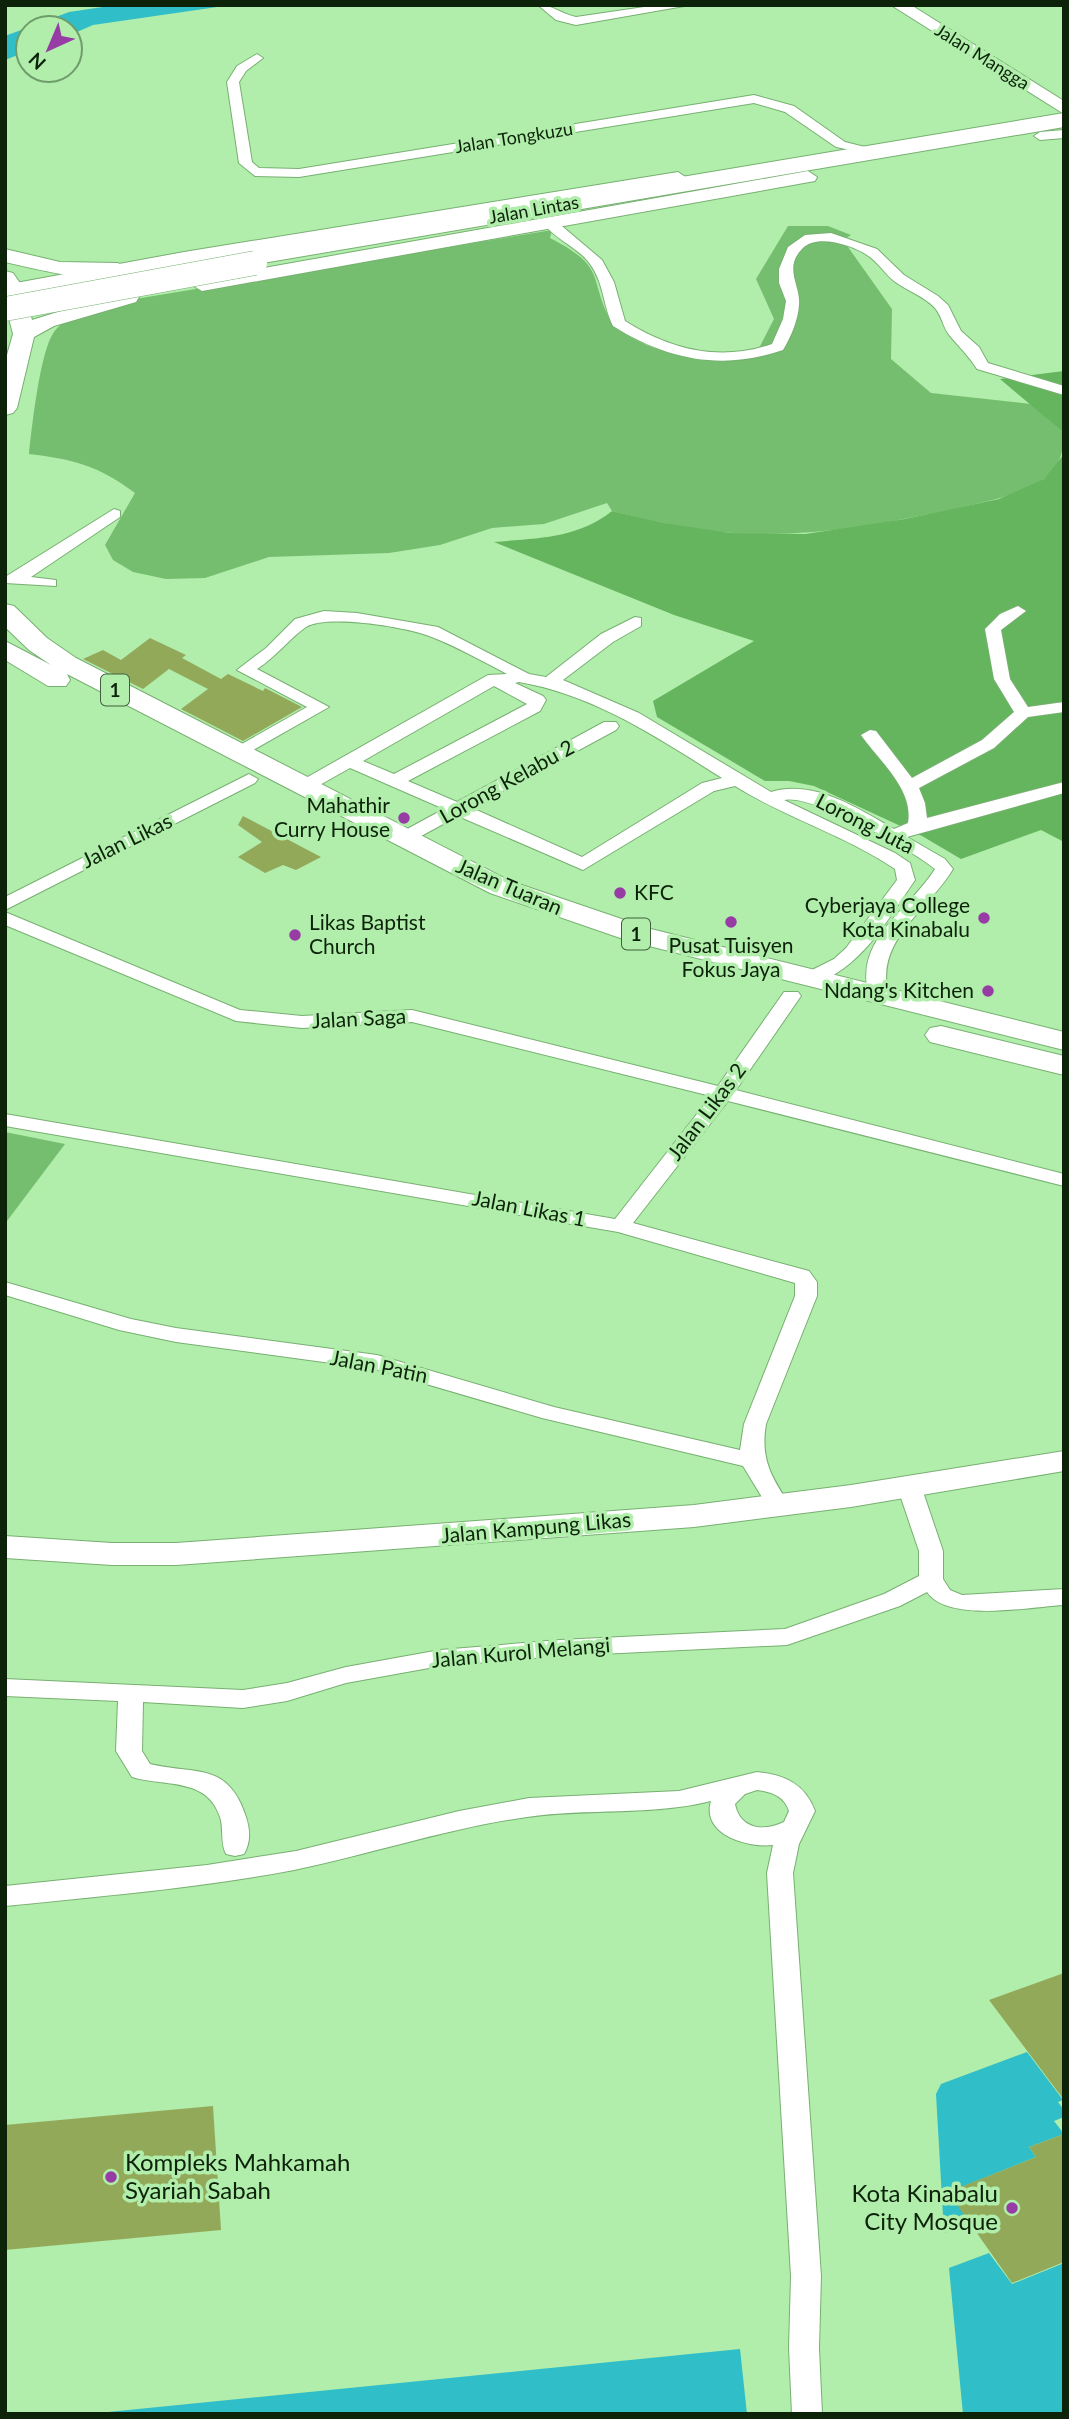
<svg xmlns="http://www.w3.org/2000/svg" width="1069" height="2419" viewBox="0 0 1069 2419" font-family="Lato,sans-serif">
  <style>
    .green { fill: #76be6f }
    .forest { fill: #65b55e }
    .water { fill: #30bec8 }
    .building { fill: #93a95a }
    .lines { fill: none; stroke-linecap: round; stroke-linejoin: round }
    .street-casing { stroke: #77b071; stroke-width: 2 }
    .secondary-casing { stroke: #77b071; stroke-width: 2 }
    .primary-casing { stroke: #77b071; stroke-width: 2 }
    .highway-casing { stroke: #77b071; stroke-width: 2 }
    .street { fill: #fff; fill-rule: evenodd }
    .secondary { fill: #fff; fill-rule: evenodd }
    .primary { fill: #fff; fill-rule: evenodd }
    .highway { fill: #fff; fill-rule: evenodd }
    .highway-bridge-casing { stroke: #77b071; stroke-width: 25; stroke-linecap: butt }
    .highway-bridge { stroke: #fff; stroke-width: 24 }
    .poi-dot { fill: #973ba5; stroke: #b1edab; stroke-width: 2.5 }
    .labels { text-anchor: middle; stroke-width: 7; stroke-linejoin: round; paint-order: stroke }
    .far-street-label { font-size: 18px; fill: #0c230a; stroke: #b1edab }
    .shield { fill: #b1edab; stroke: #3e603a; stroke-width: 2 }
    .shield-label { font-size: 19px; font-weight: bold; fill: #0c230a }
    .street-label { font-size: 21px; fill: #0c230a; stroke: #b1edab }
    .poi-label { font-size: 21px; fill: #0c230a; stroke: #b1edab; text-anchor: end }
    .near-poi-label { font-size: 24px; fill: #0c230a; stroke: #b1edab; text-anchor: start }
  </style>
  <rect width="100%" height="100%" fill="#b1edab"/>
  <path class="green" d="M788,226H828L851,235L843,240L892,309L891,359L931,393L1031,404L1064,433C1064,451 1060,467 1044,479C1023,495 984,502 959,508C884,524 809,538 732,533C691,531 651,520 612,511L607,503L544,524L492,528L440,545L389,553L269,557L205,578L166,579L133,572L113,560L105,545L135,493C99,466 73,459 29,454C32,427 40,351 54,332C68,312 101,307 123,301L552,230L550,238C610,269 586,277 613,325C617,330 625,333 631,337C675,363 707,354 757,352L774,319L756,279Z
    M5,1132L65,1144L7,1221L5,1220Z"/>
  <path class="forest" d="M1064,371V433L1000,379Z
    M1064,454V842L1041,830L961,859L922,836L814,786L789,781H765L657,717L653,701L754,641L674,615L494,542C537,538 577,539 612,511L664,523L730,533L805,534L905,519L999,499L1044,479Z"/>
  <path class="water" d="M116,5H231L93,25L70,35V28H28V51L5,60V36L69,12Z
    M1027,2052L1063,2100L1058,2102L1064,2110V2117L1054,2121L1064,2134L1029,2147L1036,2157L949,2192L971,2224L944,2233L936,2094L941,2084Z
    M989,2253L1012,2284L1064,2263V2414H963L949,2268Z
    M740,2349L747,2414H88Z"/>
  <path class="building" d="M150,638L186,655L182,658L221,679L228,674L263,691L265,688L302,707L243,741L181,709L208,689L169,669L143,689L83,659L103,650L121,660Z
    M243,816L321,857L296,870L283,865L265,873L238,857L262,842L238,825Z
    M1064,1973V2100L989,2000Z
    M213,2106L221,2230L5,2250V2125Z
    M1064,2134V2262L1012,2283L948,2192L1036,2157L1029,2147Z"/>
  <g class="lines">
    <g class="street-casing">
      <path id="street" d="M538,5C554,5 561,14 576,17L658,5H690L576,25L556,20Z
        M257,54L263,58L246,71L239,82L252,162L259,168L299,169L754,95L794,106L845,142L885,152L879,156L836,147L785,112L754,103L299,177L255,176L239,163L227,82L237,66Z
        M1064,130V138L1040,140L1034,136L1040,132Z
        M546,221H556L602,260L614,282L625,321C671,350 720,362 772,344L783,319L786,301L779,283V269L788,247L805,235L831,233L877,249L904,275L938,296L948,305L961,331L979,347L988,363L1064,386V395L977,369C967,354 961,349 950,336C943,328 942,316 935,308C924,296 907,291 894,281C885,274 878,262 867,255C852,245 816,233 802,249C783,268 801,286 799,305C798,320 791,337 783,350C723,371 667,360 613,326C603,306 604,283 590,264C578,247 557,241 544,224Z
        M114,509L120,511V517L31,577L56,580V586L5,583V577Z
        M1018,606L1026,611L1001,630L1010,679L1028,707L1064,702V712L1028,717L994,748L919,788L925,803L927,818L1064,782V793L907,837L945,859L953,869C927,912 873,941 889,996L879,1002L869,996C853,939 908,912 935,869C914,851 810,793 784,800L895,853L910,863L915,880C887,920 860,972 809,985L802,983L799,979L802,975L834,959L846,948L897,880L895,869C845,835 786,818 735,786L714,791L583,870L458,816L410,842H398L395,838L398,834L444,809L350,768L309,791H297L294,787L297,783L488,675L507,674C482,661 456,646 429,636C406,627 327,614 306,627C291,637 276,657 257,669L329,707L241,757L235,758L226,753L307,707L237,670L266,648L295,619L324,611L357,613L438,627L529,674L546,677L601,634L635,617L641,618V626L613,642L563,680L639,713L771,792C814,779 857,808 894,829L908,823C914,789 879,761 861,735L870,730L876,731L912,778L982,740L1014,712L994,679L985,629L1000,614ZM519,682C595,695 658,738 722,778L702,783L582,857L472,808L616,730L619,726L616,722H604L457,802L408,781L540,711L546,700L543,696L515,683ZM494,686L527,704L394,774L363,761Z
        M249,774L258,779L255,783L5,910V897Z
        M5,912L240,1010L302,1016L412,1010L718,1086L784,992H798L801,996L736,1090L1064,1174V1186L728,1101L633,1223L809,1271L817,1282V1296L766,1424C760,1460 772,1478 791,1507L787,1512H771L743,1466L542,1418L375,1369L176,1342L119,1330L5,1295V1282L131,1319L176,1328L377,1355L554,1407L740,1450L744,1424L795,1296V1283L618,1232L5,1126V1114L615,1219L711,1096L412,1022L302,1028L236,1021L5,925Z
        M909,1479L917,1481L921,1486L943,1551V1579L950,1590L962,1595L1064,1589V1605C1029,1607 948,1623 927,1592L900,1606L787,1645L560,1656L440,1666L346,1683L287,1701L243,1708L143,1702L142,1751L150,1764C195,1775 228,1761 246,1817C250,1829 251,1842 244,1854L235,1856L226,1854C220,1843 224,1829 220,1817C207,1777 165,1787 132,1777L116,1751L118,1701L5,1696V1679L243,1690L287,1683L346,1667L440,1650L560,1640L785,1629L884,1594L919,1576V1551L897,1486L901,1481Z
        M757,1772C785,1775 805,1784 815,1811L799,1844L793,1873L821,2276L819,2348L822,2414H792L789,2348L791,2276L767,1873L773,1845C748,1848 701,1835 711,1801C651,1816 588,1808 527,1817C448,1828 372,1854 294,1870C199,1888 102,1896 5,1906V1886L207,1865L296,1851L459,1811L529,1798L679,1791ZM757,1790C772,1792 784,1796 789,1811L784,1822C763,1832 740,1829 735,1804L745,1794Z"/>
    </g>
    <g class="secondary-casing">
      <path id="secondary" d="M891,5H911L1064,101V114Z
        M808,171L817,177L815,181L202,291L192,285L202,279Z
        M678,172L687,178L685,182L184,264L5,297V285L184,252Z
        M1064,1451V1471L851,1507L694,1527L176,1565H112L5,1558V1536L112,1543H176L694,1505L851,1485Z"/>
    </g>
    <g class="primary-casing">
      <path id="primary" d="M5,249L60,262L118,263L129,270C115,290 27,267 5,262Z
        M5,271L13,273L24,289L32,320L128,290L139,297L136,302L54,326L34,337L17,408L13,413L5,415V362L13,334L5,303Z
        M5,604L14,606L47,638L76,658L510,881L651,929L1064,1032V1050L629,941L490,893L67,674L70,680L66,686H48L5,660V641L51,665L29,650L5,627Z
        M941,1026L1064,1056V1075L930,1042L925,1035L930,1028Z"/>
    </g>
    <g class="highway-casing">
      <path id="highway" d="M1064,113V127L251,265L242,262L238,257L242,252L251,249Z"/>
    </g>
    <use href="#street" class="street"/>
    <use href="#secondary" class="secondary"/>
    <use href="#primary" class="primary"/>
    <use href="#highway" class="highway"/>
    <g class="highway-bridge-casing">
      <path id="highway-bridge" d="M5,309L255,263"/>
    </g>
    <use href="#highway-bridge" class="highway-bridge"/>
  </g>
  <g class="poi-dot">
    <circle cx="404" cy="818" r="7"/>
    <circle cx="620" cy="893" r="7"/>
    <circle cx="984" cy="918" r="7"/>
    <circle cx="731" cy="922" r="7"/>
    <circle cx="295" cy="935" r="7"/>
    <circle cx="988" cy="991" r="7"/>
    <circle cx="111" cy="2177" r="7"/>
    <circle cx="1012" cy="2208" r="7"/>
  </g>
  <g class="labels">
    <g class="far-street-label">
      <text transform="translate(982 57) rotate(32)" y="6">Jalan Mangga</text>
      <text transform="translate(514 138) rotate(-9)" y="6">Jalan Tongkuzu</text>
      <text transform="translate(534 210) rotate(-10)" y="6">Jalan Lintas</text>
    </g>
    <g class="shield">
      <rect x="101" y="674.5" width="28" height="31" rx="5"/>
      <rect x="622" y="918.5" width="28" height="31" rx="5"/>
    </g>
    <g class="shield-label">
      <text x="115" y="697">1</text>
      <text x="636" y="941">1</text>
    </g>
    <g class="street-label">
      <text transform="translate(507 782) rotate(-29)" y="7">Lorong Kelabu 2</text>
      <text transform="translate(865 824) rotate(27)" y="7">Lorong Juta</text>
      <text transform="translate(127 841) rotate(-26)" y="7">Jalan Likas</text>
      <text transform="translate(509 887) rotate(23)" y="7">Jalan Tuaran</text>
      <text transform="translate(359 1019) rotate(-3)" y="7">Jalan Saga</text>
      <text transform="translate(707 1112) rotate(-53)" y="7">Jalan Likas 2</text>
      <text transform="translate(529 1209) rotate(11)" y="7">Jalan Likas 1</text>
      <text transform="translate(379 1367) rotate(11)" y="7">Jalan Patin</text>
      <text transform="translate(536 1528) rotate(-5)" y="7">Jalan Kampung Likas</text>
      <text transform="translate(521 1653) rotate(-5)" y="7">Jalan Kurol Melangi</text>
    </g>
    <g class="poi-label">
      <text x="390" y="813">Mahathir<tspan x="390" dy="24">Curry House</tspan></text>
      <text x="634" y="900" text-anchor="start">KFC</text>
      <text x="970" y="913">Cyberjaya College<tspan x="970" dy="24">Kota Kinabalu</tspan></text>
      <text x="309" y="930" text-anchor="start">Likas Baptist<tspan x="309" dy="24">Church</tspan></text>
      <text x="731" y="953" text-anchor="middle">Pusat Tuisyen<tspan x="731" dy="24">Fokus Jaya</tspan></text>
      <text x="974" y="998">Ndang's Kitchen</text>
    </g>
    <g class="near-poi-label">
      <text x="125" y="2171">Kompleks Mahkamah<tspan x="125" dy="28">Syariah Sabah</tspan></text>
      <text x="998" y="2202" text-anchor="end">Kota Kinabalu<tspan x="998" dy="28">City Mosque</tspan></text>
    </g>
  </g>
  <rect width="1069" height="2419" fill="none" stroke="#0c230a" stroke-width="14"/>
  <g transform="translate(49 49) rotate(224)"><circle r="33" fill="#b1edab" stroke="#6f9c6b" stroke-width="2"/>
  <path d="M0-5L12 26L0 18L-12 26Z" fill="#973ba5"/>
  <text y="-10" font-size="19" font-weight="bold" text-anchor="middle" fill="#0c230a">N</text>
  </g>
</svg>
